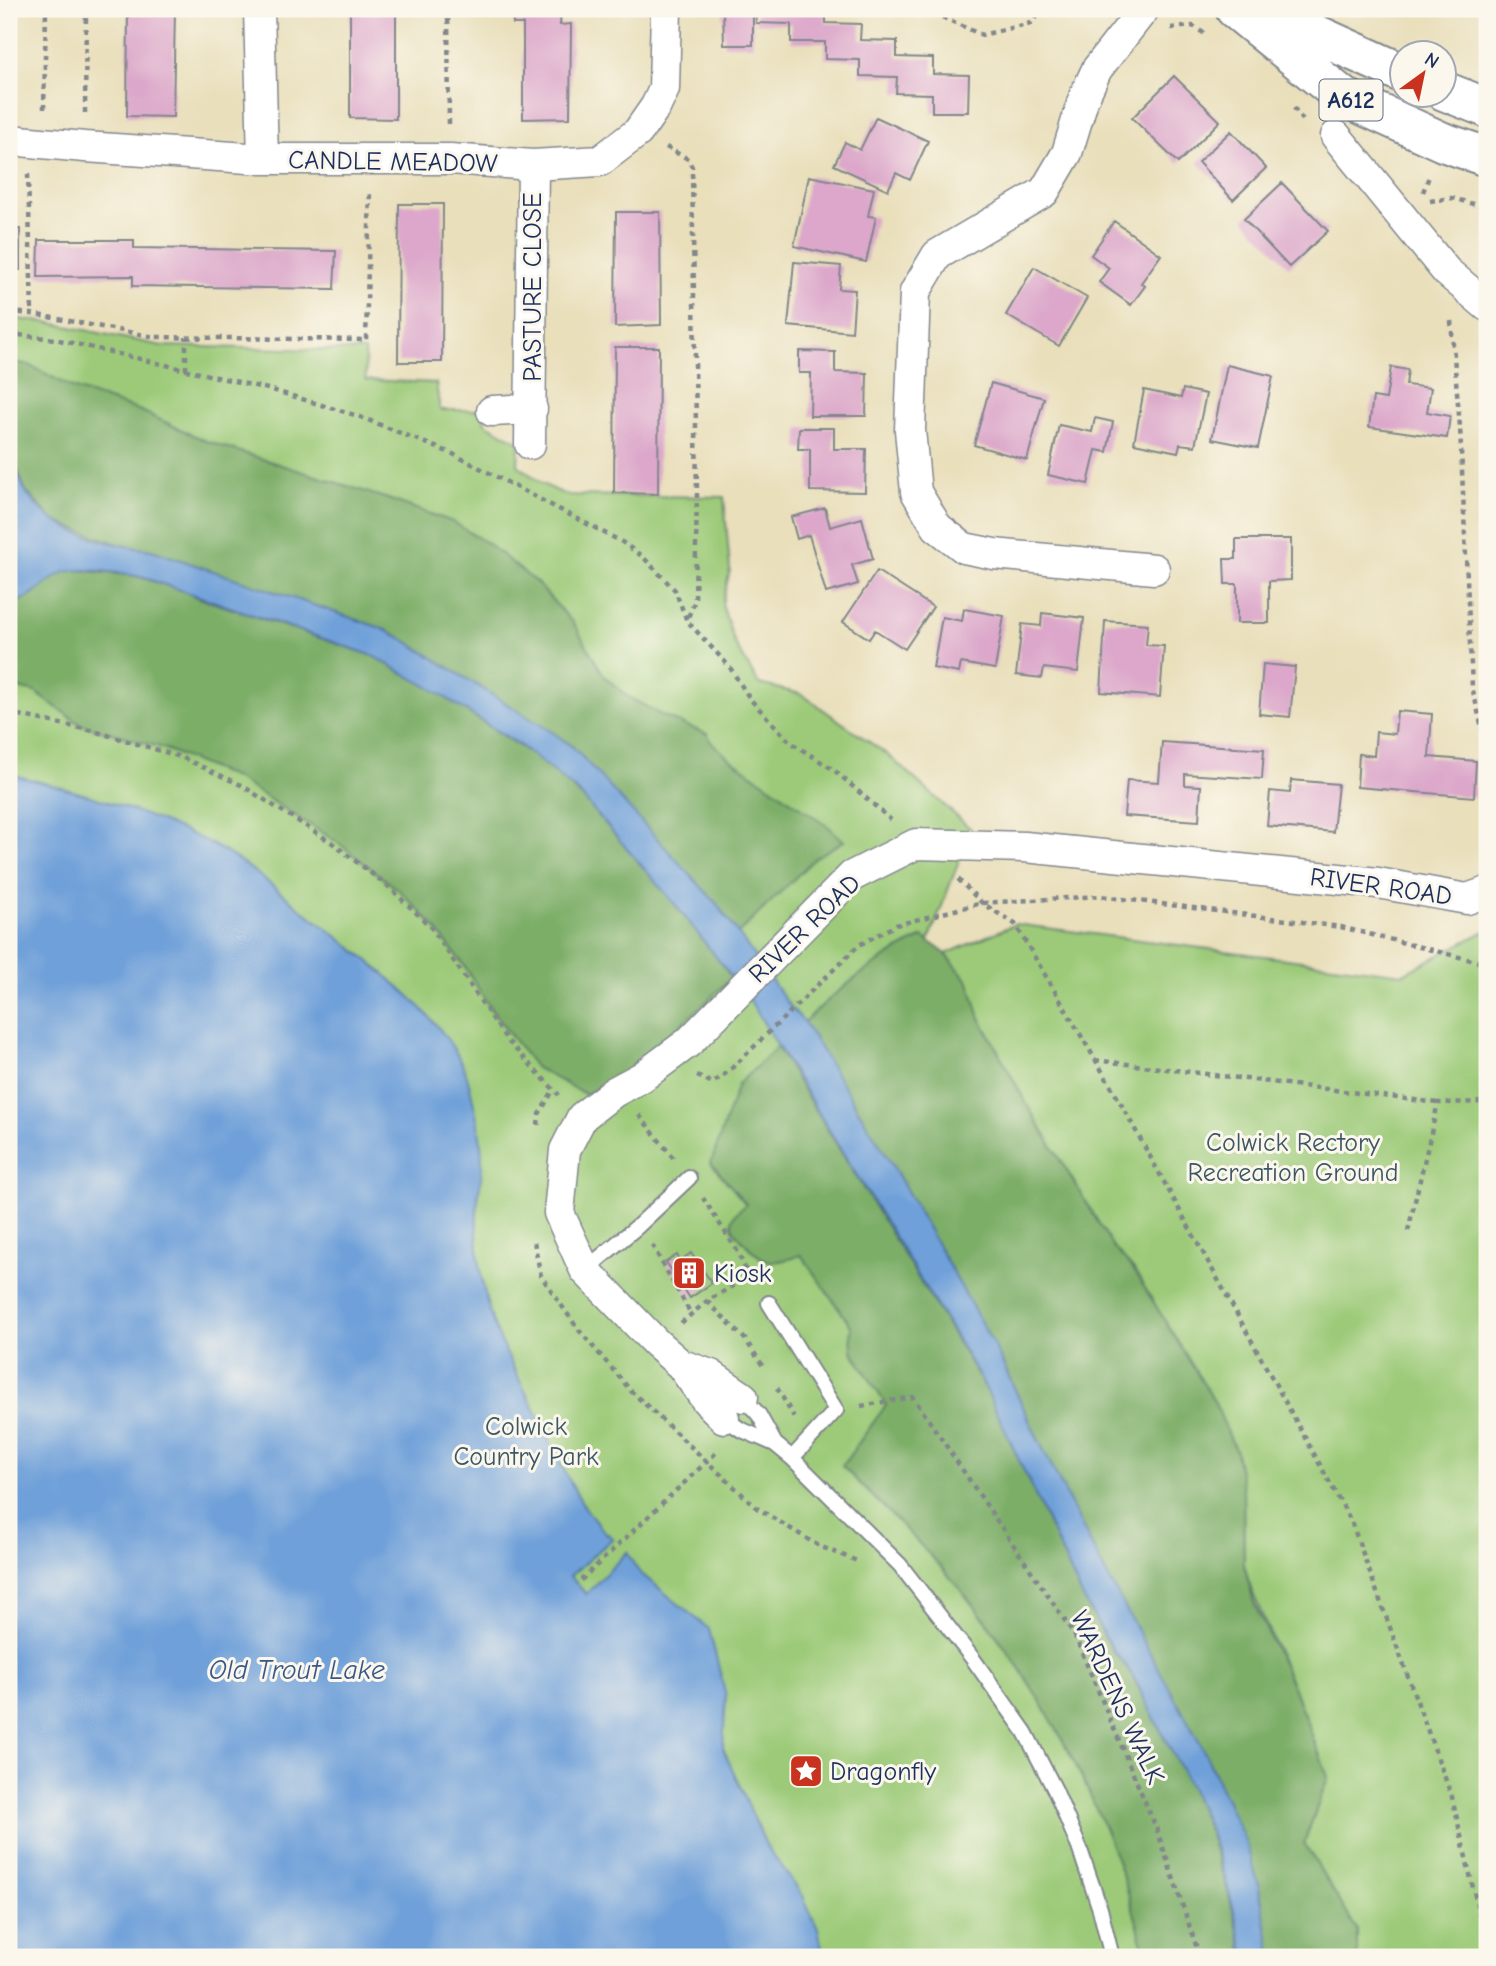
<svg xmlns="http://www.w3.org/2000/svg" width="1496" height="1966" viewBox="0 0 1496 1966" font-family="'Comic Neue',sans-serif">
  <style>
    .green { fill: #9cca78; stroke: #5c7c6b; stroke-width: 2 }
    .forest { fill: #7dae68; stroke: #4c6e63; stroke-width: 2 }
    .water { fill: #6fa0d9; stroke: #45689c; stroke-width: 2 }
    .building { fill: #dca7ca }
    .lines { fill: none; stroke-linecap: round; stroke-linejoin: round }
    .lane-casing { stroke: #82878c; stroke-width: 18 }
    .street-casing { stroke: #82878c; stroke-width: 33 }
    .primary-casing { stroke: #82878c; stroke-width: 42 }
    .path { stroke: #82878c; stroke-width: 4.5; stroke-dasharray: 5 5; stroke-linecap: butt }
    .lane { stroke: #fff; stroke-width: 14 }
    .street { stroke: #fff; stroke-width: 30 }
    .primary { stroke: #fff; stroke-width: 38 }
    .labels { text-anchor: middle; stroke-width: 6; stroke-linejoin: round; paint-order: stroke }
    .shield { fill: #fbf7ec; stroke: #5e6b89; stroke-width: 2 }
    .shield-label { font-size: 24px; font-weight: bold; fill: #1b2f5e }
    .street-label { font-size: 26px; fill: #1b2f5e; stroke: #fbf7ec }
    .park-label { font-size: 26px; fill: #3b5664; stroke: #fbf7ec }
    .poi-label { font-size: 26px; fill: #1b2f5e; stroke: #fbf7ec; text-anchor: start }
    .water-label { font-size: 28px; font-style: italic; fill: #385789; stroke: #fbf7ec }
  </style>
  <rect width="100%" height="100%" fill="#fbf7ec"/>
  <filter id="ink" filterUnits="userSpaceOnUse"><feTurbulence type="fractalNoise" baseFrequency=".0143" numOctaves="2"/><feDisplacementMap in="SourceGraphic" scale="14" xChannelSelector="R" yChannelSelector="G"/><feConvolveMatrix kernelMatrix="1 2 1 2 8 2 1 2 1" color-interpolation-filters="sRGB"/></filter>
  <filter id="wash" filterUnits="userSpaceOnUse"><feTurbulence type="fractalNoise" baseFrequency=".00686" numOctaves="4" result="noise"/><feDisplacementMap in="SourceGraphic" scale="28" xChannelSelector="R" yChannelSelector="G"/><feGaussianBlur stdDeviation="1.57" result="paint"/><feColorMatrix in="noise" values="0 0 0 0 0 0 0 0 0 0 0 0 0 0 0 0 0 1.4 0 .05"/><feComposite in="paint" operator="in"/></filter>
  <g filter="url(#wash)">
    <rect width="100%" height="100%" fill="#e9dfbb"/>
    <path class="green" d="M9,318L51,323L162,346L365,351L366,380L436,383L440,410H483L485,423L519,442L518,465L542,484L566,495L724,497L730,570L722,604L735,644L759,684L801,694L888,755L971,829L917,972L1236,1957H9Z
      M1015,924L1403,974L1487,930V1957H1357V1930L1304,1843L1328,1777L1293,1687L1251,1589L1244,1565L1243,1489L1134,1270L1113,1247L1026,1103L946,954Z"/>
    <path class="forest" d="M9,361L29,365L75,389L141,411L206,441L388,499L453,522L488,544L537,583L574,624L605,677L627,696L663,716L707,734L711,742L729,758L829,827L844,841L816,857L738,934L716,904L570,744L398,636L381,628L151,550L126,547L54,521L26,491L9,449Z
      M75,570L137,576L186,592L202,599L371,655L432,689L545,763L592,806L673,902L732,978L626,1075L587,1095L536,1068L492,1011L465,967L433,925L401,892L337,842L237,779L163,748L80,724L35,692L9,686V605C33,599 50,572 75,570Z
      M923,937L946,954L969,982L980,1018L1026,1103L1113,1247L1134,1270L1214,1401L1236,1451L1243,1489L1244,1565L1254,1603L1293,1687L1328,1777L1304,1843L1357,1930V1957H1271L1234,1818L1202,1747L1119,1601L1038,1439L999,1355L894,1168L804,1022C841,987 877,959 923,937Z
      M777,1047L986,1389L1081,1594L1113,1652L1120,1658L1132,1675L1192,1790L1207,1825L1228,1892L1245,1957H1146C1114,1823 1049,1695 960,1589C924,1546 882,1506 842,1466L886,1405L852,1351L851,1326L801,1255C771,1266 763,1264 742,1240C738,1235 730,1228 732,1221C732,1214 742,1208 746,1204L711,1163L738,1084Z"/>
    <path class="water" d="M9,449C14,462 18,478 25,490C49,532 107,544 151,550L381,628L398,636L555,734L574,748L717,904L789,1005L804,1022L894,1168L995,1347L1038,1439L1105,1572L1202,1747L1246,1843L1258,1882L1272,1957H1245C1235,1912 1223,1865 1206,1822C1191,1786 1171,1751 1153,1716C1142,1695 1132,1668 1114,1652L1081,1594L986,1389L963,1349L749,999L673,902L578,792L521,746L432,689L371,655L148,579C130,574 76,565 61,574C43,584 29,600 9,605Z
      M9,774C79,791 150,812 215,846C248,864 275,888 305,912C356,951 453,1018 469,1083C475,1109 482,1135 482,1162C482,1179 477,1197 477,1215C476,1231 478,1251 480,1268C483,1287 487,1307 494,1325C506,1356 523,1386 538,1416C555,1450 582,1518 613,1538L570,1576L586,1594L627,1552L636,1568L643,1575L709,1629L726,1696L723,1748L767,1847L803,1896L818,1929L824,1957H9Z"/>
    <g id="blocks">
      <path class="building" d="M128,9H175L173,117L127,116Z
        M350,9H396V119L350,118Z
        M513,9H561L560,25L571,24L570,118L523,119V24H513Z
        M723,9H753V45H724Z
        M756,9H826V23L861,24L860,40L897,41V57L933,58V74L969,75L968,112H932V94L896,93L897,77L860,76V60L825,59V42H791V24L756,23Z
        M1174,76L1220,121L1178,163L1132,118Z
        M876,117L928,141L910,180L896,173L888,190L834,165L845,142L860,150Z
        M1231,131L1266,168L1233,200L1198,162Z
        M809,176L874,189L868,216L876,217L866,262L794,246Z
        M1282,183L1328,231L1289,267L1244,219Z
        M399,204H443L442,362H398Z
        M616,212H660L661,325L615,327Z
        M1114,221L1161,255L1141,283L1145,286L1131,305L1099,282L1109,268L1091,255Z
        M9,229H20V270H9Z
        M39,240H134V248L336,251L334,289L133,286V276L38,277Z
        M794,262L841,266L839,289L855,290L852,332L788,326Z
        M1034,267L1087,298L1059,346L1006,315Z
        M615,347H659L658,494L614,493Z
        M799,351L835,352V372L867,373L866,416H810L811,373H799Z
        M1227,365L1273,376L1258,448L1212,439Z
        M1391,367L1408,370L1406,385L1431,388L1427,412L1450,416L1447,438L1369,427L1373,397L1386,399Z
        M991,383L1044,398L1027,460L974,445Z
        M1183,389L1206,394L1195,446L1180,444L1178,452L1134,443L1144,390L1181,398Z
        M1095,418L1113,422L1107,452L1096,450L1088,484L1048,475L1059,425L1092,432Z
        M799,428H834V449H866L865,492L810,491V449H798Z
        M825,508L830,527L862,518L873,559L852,565L858,584L826,593L809,535L797,539L791,517Z
        M1236,539H1291V580L1269,581V623H1237V584H1225L1224,559H1236Z
        M877,571L933,607L905,649L875,630L869,639L843,622Z
        M964,609L1004,616L995,669L961,663L959,673L933,668L942,617L962,621Z
        M1042,613L1084,618L1078,672L1044,668L1042,678L1016,675L1022,624L1041,626Z
        M1105,621L1148,624L1146,645L1164,646L1160,697L1101,692Z
        M1263,664L1295,667L1290,717L1259,714Z
        M1397,711L1432,714L1429,757L1476,761L1474,797L1357,787L1359,754L1374,756L1376,732L1395,734Z
        M1162,742L1264,749L1262,779L1185,774V785L1201,786L1199,821L1124,816L1127,780L1159,782Z
        M1291,780L1338,784L1333,832L1267,826L1270,791L1290,793Z
        M691,1253L712,1283L690,1298L666,1262L677,1255L680,1261Z"/>
    </g>
  </g>
  <g filter="url(#ink)">
    <use href="#blocks" fill-opacity="0" stroke="#82878c" stroke-width="2"/>
    <g class="lines">
      <g class="lane-casing">
        <path id="lane" d="M585,1270L638,1226L689,1178
          M769,1303L836,1410L792,1458
          M743,1397L759,1415L775,1444
          M724,1418L740,1429L775,1444L792,1458L900,1565L973,1659L1025,1732L1055,1790L1079,1847L1100,1909L1112,1957"/>
      </g>
      <g class="street-casing">
        <path id="street" d="M259,9L263,159
          M1144,9L1097,69L1084,97L1067,153L1044,192L937,255L915,292L910,430L916,492L937,527L964,548L994,554L1154,569
          M1336,136L1446,271L1487,306
          M9,140L85,147L263,159H450L533,165L600,161L638,132L656,106L664,89L666,9
          M492,411L532,409
          M530,444L533,165
          M682,1365L711,1375L743,1397
          M724,1418L707,1401L681,1365L656,1343L585,1270L559,1213L565,1150L582,1117L614,1092L642,1077L689,1042L852,876L916,844L1025,847L1378,883L1467,899L1487,892"/>
      </g>
      <g class="primary-casing">
        <path id="primary" d="M1235,9L1342,96L1443,142L1487,157
          M1260,9L1402,73
          M1444,91L1487,108"/>
      </g>
      <path class="path" d="M448,9L449,127
        M924,9L982,35L1031,23L1043,9
        M1171,28L1193,26L1205,34
        M1294,108L1306,124
        M44,109L46,9
        M85,113L86,9
        M666,147L688,159L692,167L697,493L695,600L687,620
        M28,174L32,314
        M1423,192L1430,174
        M1430,201L1452,198L1487,208
        M9,312L32,314L155,337L366,340L370,190
        M1451,321L1460,427L1472,687L1487,748
        M9,334L55,339L272,390L358,416L453,454L622,542L643,557L675,590L687,621L729,666L750,699L790,742L834,770L891,820
        M186,370V337
        M9,713L94,731L181,757L241,785L331,842L389,887L430,926L507,1040L559,1095
        M958,879L982,903L1015,924L1115,1093L1351,1521L1452,1797L1487,1948
        M1095,1060L1438,1103
        M697,1076L713,1083L730,1070L859,945L896,925L982,903L1100,896L1341,927L1487,964
        M639,1115L675,1160
        M538,1125L539,1114L554,1089
        M1408,1231L1438,1103L1487,1102
        M534,1242L541,1276L578,1329L632,1392L757,1508L819,1546L857,1561
        M652,1245L691,1314
        M707,1301L745,1339L765,1369
        M681,1323L707,1301L749,1277L738,1252L703,1198
        M777,1388L794,1417
        M861,1406L913,1397L1074,1634L1157,1830L1200,1957
        M581,1580L718,1451"/>
      <use href="#lane" class="lane"/>
      <use href="#street" class="street"/>
      <use href="#primary" class="primary"/>
    </g>
  </g>
  <defs>
    <g id="building-square" transform="scale(1.75)"><rect x="-9" y="-9" width="18" height="18" rx="4" fill="#c8321e" stroke="#fbf7ec"/><path d="M-4-6H4V6H1V3H-1V6H-4ZM-2.5-4.3h1.7v1.8h-1.7ZM.8-4.3h1.7v1.8H.8ZM-2.5-1h1.7V.8h-1.7ZM.8-1h1.7V.8H.8Z" fill="#fff"/></g>
    <g id="sight-square" transform="scale(1.75)"><rect x="-9" y="-9" width="18" height="18" rx="4" fill="#c8321e" stroke="#fbf7ec"/><path d="M0-6L1.8-2.2L6-1.7L2.9 1.2L3.7 5.4L0 3.3L-3.7 5.4L-2.9 1.2L-6-1.7L-1.8-2.2Z" fill="#fff"/></g>
  </defs>
  <g fill-rule="evenodd">
    <use href="#building-square" x="689" y="1273"/>
    <use href="#sight-square" x="806" y="1771"/>
  </g>
  <g class="labels">
    <rect class="shield" x="1319.5" y="79.5" width="63" height="41" rx="5"/>
    <g class="shield-label">
      <text x="1351" y="108">A612</text>
    </g>
    <g class="street-label">
      <text transform="translate(393 161) rotate(1)" y="9">CANDLE MEADOW</text>
      <text transform="translate(532 287) rotate(-90)" y="9">PASTURE CLOSE</text>
      <text transform="translate(1381 886) rotate(8)" y="9">RIVER ROAD</text>
      <text transform="translate(804 928) rotate(-44)" y="9">RIVER ROAD</text>
      <text transform="translate(1118 1697) rotate(65)" y="9">WARDENS WALK</text>
    </g>
    <g class="park-label">
      <text x="1293" y="1151">Colwick Rectory<tspan x="1293" dy="30">Recreation Ground</tspan></text>
      <text x="526" y="1435">Colwick<tspan x="526" dy="30">Country Park</tspan></text>
    </g>
    <g class="poi-label">
      <text x="714" y="1282">Kiosk</text>
      <text x="830" y="1780">Dragonfly</text>
    </g>
    <g class="water-label">
      <text x="297" y="1679">Old Trout Lake</text>
    </g>
  </g>
  <rect width="1496" height="1966" fill="none" stroke="#fbf7ec" stroke-width="35"/>
  <g transform="translate(1423 74) rotate(33)"><circle r="33" fill="#fbf7ec" stroke="#a1a7b3" stroke-width="2"/>
  <path d="M0-5L12 26L0 18L-12 26Z" fill="#c8321e"/>
  <text y="-10" font-size="19" font-weight="bold" text-anchor="middle" fill="#1b2f5e">N</text>
  </g>
</svg>
